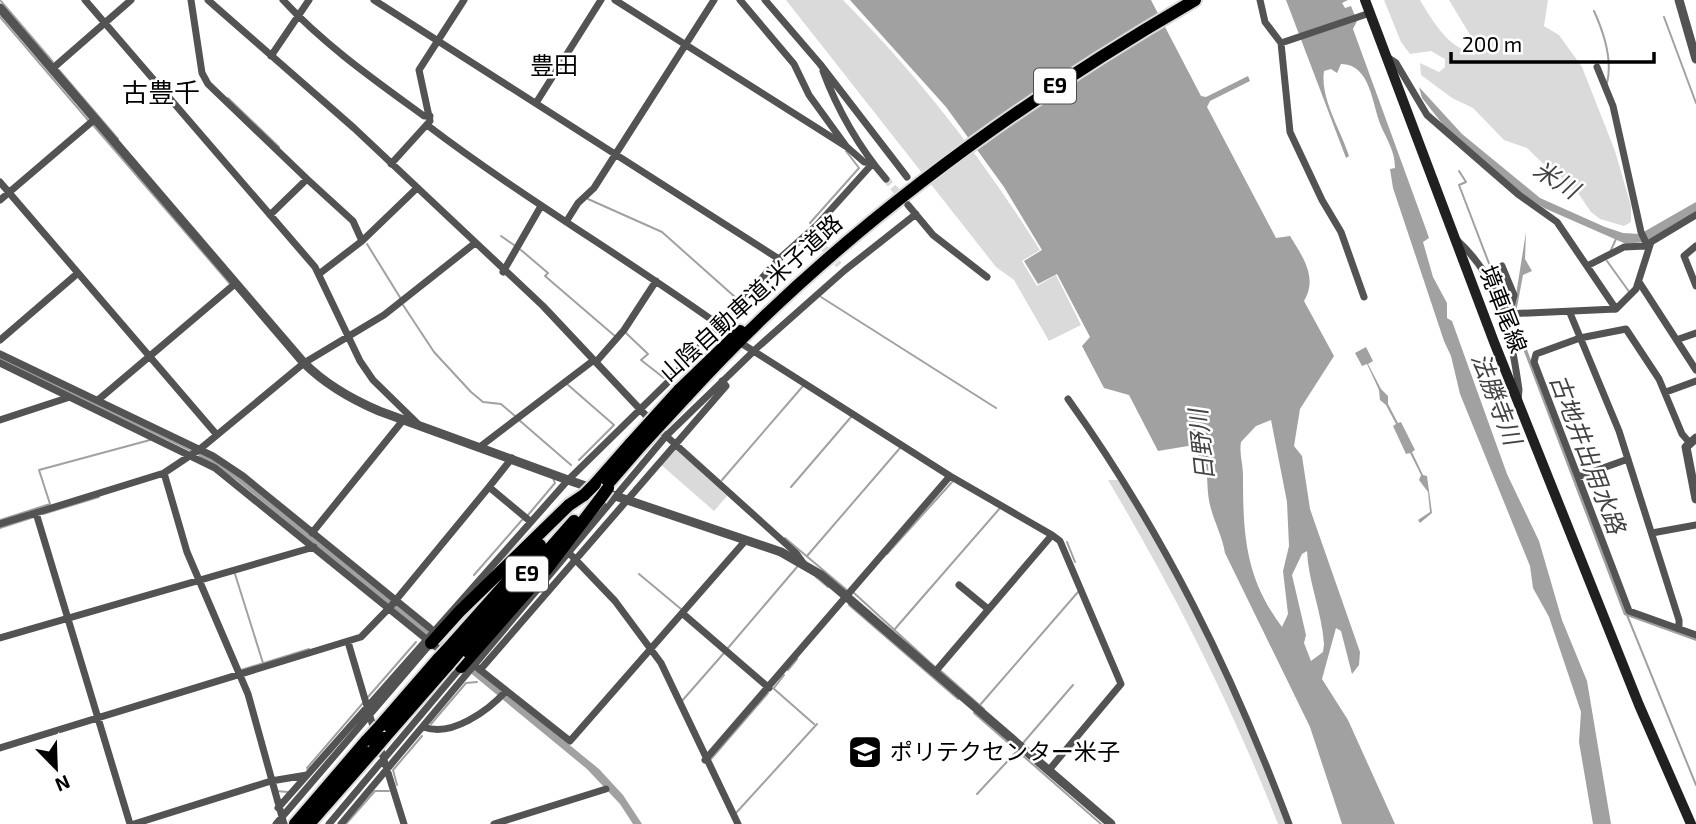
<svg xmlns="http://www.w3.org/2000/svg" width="1696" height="824" viewBox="0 0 1696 824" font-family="'Exo 2','Noto Sans JP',sans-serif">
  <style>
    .green { fill: #dadada }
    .water { fill: #a1a1a1; fill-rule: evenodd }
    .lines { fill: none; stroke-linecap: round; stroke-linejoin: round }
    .stream { stroke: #a1a1a1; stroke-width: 2 }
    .minor-tunnel { stroke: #d9d9d9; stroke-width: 7; stroke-dasharray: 7 3.5; stroke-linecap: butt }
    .motorway-casing { stroke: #dbdbdb; stroke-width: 16 }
    .minor { stroke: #535353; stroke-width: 7 }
    .tertiary { stroke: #535353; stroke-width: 9 }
    .secondary { stroke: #202020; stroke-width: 10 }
    .motorway { stroke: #000; stroke-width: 12 }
    .motorway-bridge-casing { stroke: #dbdbdb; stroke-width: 16; stroke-linecap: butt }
    .motorway-bridge { stroke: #000; stroke-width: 12 }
    .labels { text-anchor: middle; stroke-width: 5; stroke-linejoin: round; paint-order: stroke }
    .shield { fill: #fff; stroke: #4c4c4c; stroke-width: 2 }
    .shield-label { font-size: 21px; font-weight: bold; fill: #000 }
    .street-label { font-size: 23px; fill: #000; stroke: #fff }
    .poi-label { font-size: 23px; fill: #000; stroke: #fff; text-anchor: start }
    .neighbourhood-label { font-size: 24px; fill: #000; stroke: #fff }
    .water-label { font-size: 24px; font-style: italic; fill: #424242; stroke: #fff }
    .quarter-label { font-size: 26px; fill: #000; stroke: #fff }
  </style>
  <rect width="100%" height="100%" fill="#fff"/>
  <path class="green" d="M786,0H843C919,76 983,159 1040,250L1022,261L1037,286L1056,275L1081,325L1049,341L1014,280L996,267Z
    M1384,0H1420C1431,18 1445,43 1466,51L1473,49L1475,43L1449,0H1548L1544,26L1559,35L1582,67L1615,151L1631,206V222L1624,226L1600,219L1591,212L1578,193L1565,185L1527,148L1504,140L1473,108L1452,98L1421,75L1420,63L1439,72L1445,67V59L1431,51L1410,54L1401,42Z
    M674,447L727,496L714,511L659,463Z
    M1108,480H1121L1182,583L1255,742L1287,824H1278C1231,704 1174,591 1108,480Z"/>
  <path class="water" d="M850,0H1151L1201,96L1206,97L1248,76L1250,81L1210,101L1207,107L1276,238L1290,236C1303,257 1318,278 1304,301L1334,356L1300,409L1294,446L1302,456L1310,509L1360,652L1359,665L1352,674L1341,631L1336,628L1322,679L1348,720L1395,824H1342L1310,727L1225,553C1222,535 1214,522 1210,505C1204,479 1214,465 1188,446L1158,451L1129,395L1104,388L1082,346L1090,337L1057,274L1038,284L1024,261L1042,250L1004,187L946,107ZM1271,420L1287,502L1289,546L1283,571L1288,614L1282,627C1245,578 1243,534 1243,475C1243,463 1239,454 1241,442L1256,426ZM1307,551C1308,581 1322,612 1324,644L1323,652L1311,661L1304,643L1306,635L1292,575L1302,554Z
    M1286,0H1348L1342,3L1345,8L1351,6L1357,21L1353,29L1427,232L1429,238L1423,242L1433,277L1447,303V318L1452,321L1507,474L1539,541L1562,620L1587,681L1611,824H1593L1579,742L1581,712L1549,617L1533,588L1530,566L1460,394L1451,356L1444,341L1393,188L1390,169L1395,168C1395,151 1387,140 1381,126C1372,105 1371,64 1341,64L1337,73L1331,69L1324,71C1320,99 1341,130 1349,156L1346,158Z
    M1419,87L1462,134L1540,198L1605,227L1623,233L1640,234L1696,202V212L1649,241L1626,244L1544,208L1521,193L1448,131L1422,98Z
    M1526,232L1525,259L1532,271L1523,275L1515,318L1627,612L1696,638V641L1624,615L1512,320Z
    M1366,347L1373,361L1368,364L1381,389L1388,396V404L1398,423L1401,422L1415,450L1412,452L1423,475L1427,476L1432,513L1420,523L1418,520L1430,512L1428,492L1419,480L1421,475L1410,453L1406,454L1393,426L1396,424L1386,405L1380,400L1379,390L1367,364L1362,366L1355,353Z
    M0,355L229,467L599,769L623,795L642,824H633L620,804L587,769L236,480L196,454L0,361Z"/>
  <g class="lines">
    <path class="stream" d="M0,0L53,62
      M1594,11C1604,33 1613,59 1607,83
      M0,17L88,120
      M1664,17L1696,103
      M59,70L118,139
      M228,98L279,147
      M93,125L231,285
      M1459,171L1466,182L1459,185L1506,308
      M588,199L662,232L735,297
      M810,223L859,168L846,151
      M501,236L514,245
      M367,244L401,299
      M521,250L548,273L545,276L616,337
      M1611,250L1616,239
      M1607,261L1630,293
      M821,297L996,408
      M403,305L434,352L471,392L483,402L501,404L515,416
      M626,333L648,354L641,360L664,378
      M567,384L614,425L579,460
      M519,420L571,465
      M722,480L803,386
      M791,487L851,417
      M43,514L99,497
      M528,515L555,483L553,478
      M0,520L50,504L39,470L150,440
      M0,528L34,517
      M785,538L848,591
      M1067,542L1075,562
      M887,554L953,481
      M807,556L900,448
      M235,574L263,663
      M639,574L681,609
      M474,575L522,520
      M816,577L828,587
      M854,593L935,667
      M849,605L958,699
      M1627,615L1696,785
      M894,630L1000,508
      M728,648L797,567
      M241,670L309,649
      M788,670L797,659
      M941,671L984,709
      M773,688L814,724
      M774,688L784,675
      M368,697L416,642
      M681,702L724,653
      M980,705L1078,592
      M974,713L1101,824
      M431,724L466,683L477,682
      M1023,743L1073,685
      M711,759L768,693
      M307,768L363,703
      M397,785L393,770L422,736
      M276,791L288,792
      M977,794L1017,751
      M736,813L817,724
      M346,824L375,791H389"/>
    <path class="minor-tunnel" d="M886,179L904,200
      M816,239L839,265"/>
    <g class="motorway-casing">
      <path id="motorway" d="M679,390L740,331
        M686,397C831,237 1009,108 1195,0
        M595,484L631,443
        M605,487L638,449
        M431,643L459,612L569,505L584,495
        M452,644L540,545
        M459,652L574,521
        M461,667L546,570L600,499
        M380,726L439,658
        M384,738L447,666
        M295,824L367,740
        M309,824L373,751"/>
    </g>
    <path class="minor" d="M85,0L315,267L360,361L373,380L417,423
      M191,0L202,73L208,84L307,179
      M208,0L354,128L543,306L653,423
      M283,0C323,44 376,81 424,116H430
      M374,0L779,259
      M615,0L847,147L864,162L873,163
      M740,0L794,64L809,95L846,146
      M765,0L820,64L907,177
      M1260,0L1265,22L1281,43L1370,13
      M1281,43L1290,132L1322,200L1341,232L1364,297
      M271,56L309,0
      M1387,57L1396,63L1427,115L1519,195L1557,222L1616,309
      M1597,67L1613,106L1641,232L1648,247
      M52,69L131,0
      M823,71C837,109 860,149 886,179
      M536,103L601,0
      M427,125C523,198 628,259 726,330
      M391,164L430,121L419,70L464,0
      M0,182L217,435
      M0,200L95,119
      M908,205L933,235L987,277
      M270,215L307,179L353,221L362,241
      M566,222L578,203L594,188L714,0
      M1457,240C1502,281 1511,333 1519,390L1518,400
      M1696,246L1684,256L1696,286
      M1589,265L1624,247L1645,246
      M1502,266L1514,295L1509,314
      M503,272L541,206
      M319,274L362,241L417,188
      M1639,282L1696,370
      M1570,313L1619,431L1679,620V629
      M1506,314L1616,309L1636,289L1651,242L1696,215
      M1679,339L1696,333
      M0,340L78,273
      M744,345L950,476L1052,535
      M0,354L213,456L243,476L430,628
      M596,362L624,330L656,281
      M0,363L215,468L446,655
      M1666,392L1696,381
      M1068,399C1163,532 1231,670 1289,824
      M98,400L236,283
      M0,420L70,397
      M664,434L796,553L804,564
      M481,446L594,360
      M512,458L489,487L531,522
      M1628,459L1578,477L1534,362L1536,354L1580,338L1626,329L1659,379L1682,434L1689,442
      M164,473L187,552L248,694L284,824
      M1578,477L1629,611L1696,635
      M36,513L130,824
      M0,524L164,473L200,449L304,363L384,315L475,243
      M312,533L404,419
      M1652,533L1696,525
      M572,556L615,601L661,663L738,824
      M959,585L988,609
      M682,613L769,688
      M0,638L314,547
      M348,642L375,733
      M474,665L570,741L746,540
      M480,670L726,386L722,381
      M935,672L1052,535L1060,541L1121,684L1049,770
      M424,727C451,738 489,710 506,691
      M379,744L404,824
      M0,748L361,637L391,606L489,487
      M705,760L950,476
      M278,808L568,480L667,383L779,259L817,225L873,163
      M134,824L271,781L307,775
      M276,824L431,643
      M329,824L461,667
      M341,824L666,436L758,347L845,270L916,214
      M494,824L606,789"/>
    <path class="tertiary" d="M1679,0L1696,59
      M0,8L304,363C326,385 351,399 379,411L568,480L781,552L821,575L847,597L1111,824
      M1696,438L1686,447L1696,499"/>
    <path class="secondary" d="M1365,0L1494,342L1639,705L1691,824"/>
    <use href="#motorway" class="motorway"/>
    <g class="motorway-bridge-casing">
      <path id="motorway-bridge" d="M631,443L679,390
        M638,449L686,397
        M584,495L595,484
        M600,499L608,488
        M439,658L452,644
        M447,666L459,652
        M367,740L380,726
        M373,751L384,738"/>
    </g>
    <use href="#motorway-bridge" class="motorway-bridge"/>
  </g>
  <defs>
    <g id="school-square" transform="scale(1.75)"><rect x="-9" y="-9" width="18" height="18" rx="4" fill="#000" stroke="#fff"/><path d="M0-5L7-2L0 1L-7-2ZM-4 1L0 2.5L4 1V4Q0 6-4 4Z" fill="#fff"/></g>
  </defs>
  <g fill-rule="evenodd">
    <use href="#school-square" x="865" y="752"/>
  </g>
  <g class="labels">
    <g class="shield">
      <rect x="1034" y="68.5" width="42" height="35" rx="5"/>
      <rect x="506" y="556.5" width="42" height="35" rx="5"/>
    </g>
    <g class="shield-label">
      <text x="1055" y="93">E9</text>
      <text x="527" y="581">E9</text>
    </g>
    <g class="street-label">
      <text transform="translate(751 298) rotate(-42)" y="8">山陰自動車道;米子道路</text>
      <text transform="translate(1503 309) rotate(69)" y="8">境車尾線</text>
    </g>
    <g class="poi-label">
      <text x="890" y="760">ポリテクセンター米子</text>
    </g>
    <g class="neighbourhood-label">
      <text x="554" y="74">豊田</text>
    </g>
    <g class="water-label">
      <text transform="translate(1556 180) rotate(32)" y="8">米川</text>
      <text transform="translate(1496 399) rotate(69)" y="8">法勝寺川</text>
      <text transform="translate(1202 445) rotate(-96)" y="8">日野川</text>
      <text transform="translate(1587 454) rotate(69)" y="8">古地井出用水路</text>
    </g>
    <g class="quarter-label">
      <text x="161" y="102">古豊千</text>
    </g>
  </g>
  <g transform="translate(56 768) rotate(157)" stroke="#ffffff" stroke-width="5" paint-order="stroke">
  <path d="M0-5L12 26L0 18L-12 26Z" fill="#000000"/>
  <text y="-10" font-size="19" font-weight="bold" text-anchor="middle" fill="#000000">N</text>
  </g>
  <path d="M1451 52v10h203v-10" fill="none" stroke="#000000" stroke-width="3.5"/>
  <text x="1462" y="52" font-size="21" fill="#000000" stroke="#ffffff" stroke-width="5" paint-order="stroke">200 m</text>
</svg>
